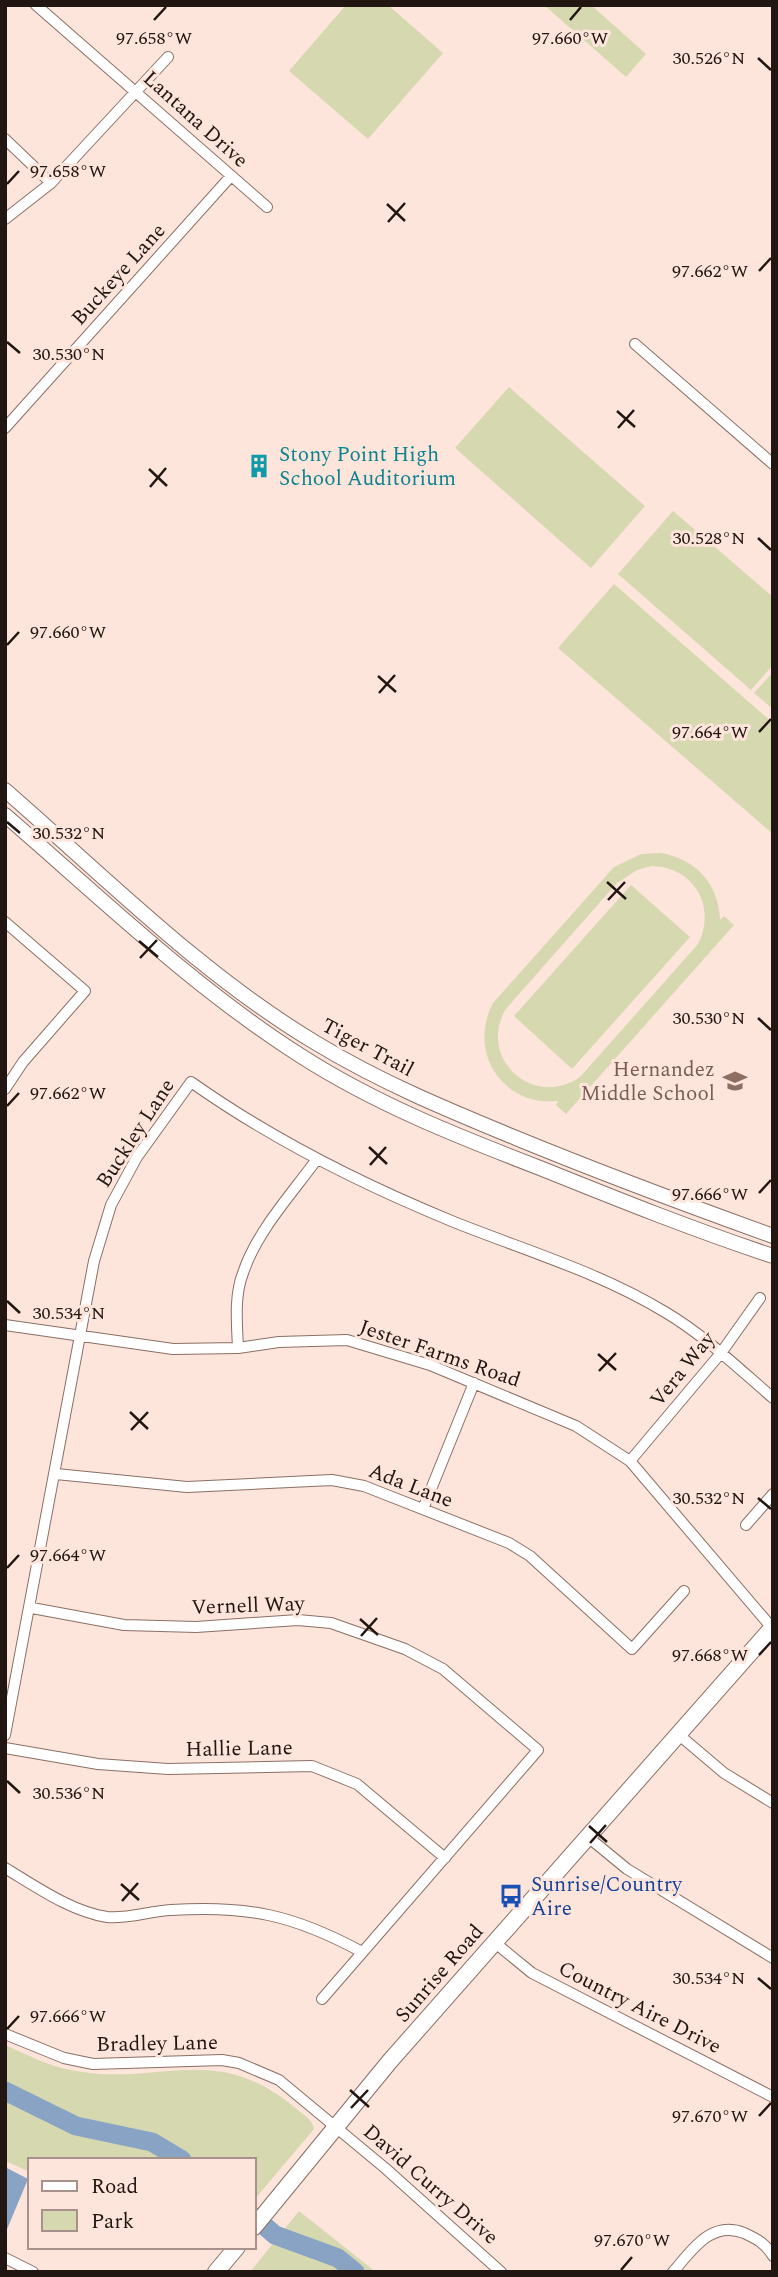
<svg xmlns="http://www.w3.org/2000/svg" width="778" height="2277" viewBox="0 0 778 2277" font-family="Spectral,serif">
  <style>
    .green { fill: #d6d8b0; fill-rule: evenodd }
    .water { fill: #88a3c4 }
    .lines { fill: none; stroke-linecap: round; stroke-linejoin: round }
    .river { stroke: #88a3c4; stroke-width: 19 }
    .minor-casing { stroke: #8a6f64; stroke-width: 12 }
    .tertiary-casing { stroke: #8a6f64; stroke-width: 16 }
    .secondary-casing { stroke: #8a6f64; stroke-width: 18 }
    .minor { stroke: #fff; stroke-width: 10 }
    .tertiary { stroke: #fff; stroke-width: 14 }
    .secondary { stroke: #fff; stroke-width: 16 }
    .ticks { fill: none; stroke: #211612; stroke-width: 2.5 }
    .labels { text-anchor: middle; stroke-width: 6; stroke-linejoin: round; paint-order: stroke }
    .street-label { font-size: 21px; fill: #211612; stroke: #fee5db }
    .culture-label { font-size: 21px; fill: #0d838f; stroke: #fee5db; text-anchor: start }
    .education-label { font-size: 21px; fill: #785e54; stroke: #fee5db; text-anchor: end }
    .transit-label { font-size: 21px; fill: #164399; stroke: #fee5db; text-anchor: start }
    .ticks-label { font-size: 18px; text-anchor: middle; fill: #211612; stroke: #fee5db; stroke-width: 6; stroke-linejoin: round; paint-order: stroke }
  </style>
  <rect width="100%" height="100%" fill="#fee5db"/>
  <path class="green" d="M346,5H388L443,53L368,139L289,71Z
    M544,5H591L646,54L626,77Z
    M509,387L645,506L591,568L455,448Z
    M673,511L773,597V665L751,690L618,574Z
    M614,584L773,723V834L558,648Z
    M773,672V709L754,693Z
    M661,853C696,859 719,884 720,920L724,916L734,925L566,1114L556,1105L558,1101C503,1107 467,1052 493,1003L614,867L641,854ZM652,866C694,867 717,907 698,944L580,1077C534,1109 478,1060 505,1010L617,883L637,870Z
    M631,885L690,937L572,1069L514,1016Z
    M5,2045C26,2054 48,2066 71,2070C157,2088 212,2040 293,2106C301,2113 313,2119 314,2129L254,2200V2160H30V2172L5,2161Z
    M299,2211L376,2272H250Z"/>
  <path class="water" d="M5,2167L28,2179L5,2234Z"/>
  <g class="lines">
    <path class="river" d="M5,2091L76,2126L152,2142L182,2160
      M254,2217L275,2235L338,2258L355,2272"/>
    <g class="minor-casing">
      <path id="minor" d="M36,5L267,207
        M5,139L51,183
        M5,219L51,183L168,57
        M635,344L773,464
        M5,428L231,176
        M5,922L85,991L23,1062L5,1089
        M5,1325L173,1349L238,1348L279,1342L347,1340L430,1365L576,1426L630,1461L773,1629
        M238,1348C237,1324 234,1296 243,1273C257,1231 291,1195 317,1159
        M630,1461L721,1353L760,1298
        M56,1474L187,1487L332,1480L364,1486L509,1543L530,1556L632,1649L684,1591
        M423,1509L474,1383
        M746,1525L773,1494
        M32,1608L124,1625L196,1627L298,1620L331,1623L405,1649L443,1669L538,1750L322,1999
        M678,1734L724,1773L773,1803
        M5,1735L94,1261L111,1205L137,1157L191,1082C273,1140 361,1184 454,1222C524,1250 599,1272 665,1312C704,1335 738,1368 773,1398
        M5,1748L98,1764L168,1769L312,1766L357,1784L445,1858
        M588,1837L627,1869L773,1958
        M5,1868C35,1886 72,1912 107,1917C128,1919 150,1911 171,1910C247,1905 294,1915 362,1952
        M494,1942L532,1973L773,2097
        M5,2034L64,2058L93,2064L222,2060L239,2063L279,2080L385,2168L501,2272
        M5,2258L33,2272
        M673,2272C692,2250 711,2220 744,2233C757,2239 765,2243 773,2256"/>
    </g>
    <g class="tertiary-casing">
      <path id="tertiary" d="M5,790C105,877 202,975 316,1043C380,1082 448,1110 516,1138C601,1173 687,1205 773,1236
        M5,815C101,898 194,988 301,1056C376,1104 457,1136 540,1168C617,1199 694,1230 773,1256"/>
    </g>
    <g class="secondary-casing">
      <path id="secondary" d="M254,2227L390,2061L773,1627
        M216,2272L237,2247"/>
    </g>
    <use href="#minor" class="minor"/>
    <use href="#tertiary" class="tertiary"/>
    <use href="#secondary" class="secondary"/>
  </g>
  <path class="ticks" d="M154,20L166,7M570,20L581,7M758,58L771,70M7,184L19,171M387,204L405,221M388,222L405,203M759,271L771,258M7,342L20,353M617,411L635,427M618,428L634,410M149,469L167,486M150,487L166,468M758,538L771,550M7,645L19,632M378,676L396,692M379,693L395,675M759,732L771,719M7,822L20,833M607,882L626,899M608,900L625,882M139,941L158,957M140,958L157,940M758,1018L771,1030M7,1106L19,1093M369,1147L387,1164M370,1165L386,1147M759,1193L771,1180M7,1301L20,1313M598,1354L616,1370M599,1371L616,1353M130,1412L148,1429M131,1430L148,1412M758,1498L771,1509M7,1568L19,1555M360,1619L378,1635M361,1636L377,1618M759,1655L771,1642M7,1781L20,1793M589,1826L607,1842M590,1843L606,1825M121,1884L139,1900M122,1901L138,1883M758,1978L771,1989M7,2029L19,2016M350,2090L369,2107M351,2108L368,2090M759,2116L771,2103M621,2270L632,2257"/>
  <defs>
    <g id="building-bare" transform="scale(1.89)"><path d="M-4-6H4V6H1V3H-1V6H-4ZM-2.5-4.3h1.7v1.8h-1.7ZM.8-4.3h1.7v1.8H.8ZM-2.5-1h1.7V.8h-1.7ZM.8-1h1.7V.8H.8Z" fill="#0f9aa8" stroke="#fee5db" stroke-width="2.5" paint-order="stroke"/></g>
    <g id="school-bare" transform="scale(1.89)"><path d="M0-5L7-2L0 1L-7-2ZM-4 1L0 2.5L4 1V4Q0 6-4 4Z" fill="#8d6e63" stroke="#fee5db" stroke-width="2.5" paint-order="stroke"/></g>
    <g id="bus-bare" transform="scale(1.89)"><path d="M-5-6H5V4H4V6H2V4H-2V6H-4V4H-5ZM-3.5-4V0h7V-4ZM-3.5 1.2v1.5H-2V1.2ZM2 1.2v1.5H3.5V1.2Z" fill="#1a4fb4" stroke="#fee5db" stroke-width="2.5" paint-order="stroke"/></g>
  </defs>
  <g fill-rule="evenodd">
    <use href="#building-bare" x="259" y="466"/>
    <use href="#school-bare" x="735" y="1081"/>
    <use href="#bus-bare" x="511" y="1896"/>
  </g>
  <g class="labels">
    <g class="street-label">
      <text transform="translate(196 119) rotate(42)" y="7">Lantana Drive</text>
      <text transform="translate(118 274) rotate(-48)" y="7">Buckeye Lane</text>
      <text transform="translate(368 1047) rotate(28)" y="7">Tiger Trail</text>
      <text transform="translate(135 1133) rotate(-57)" y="7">Buckley Lane</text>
      <text transform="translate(440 1353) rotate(19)" y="7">Jester Farms Road</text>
      <text transform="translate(682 1369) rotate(-51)" y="7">Vera Way</text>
      <text transform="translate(411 1485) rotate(21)" y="7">Ada Lane</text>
      <text transform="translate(248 1605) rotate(-2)" y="7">Vernell Way</text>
      <text transform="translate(239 1748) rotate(-1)" y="7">Hallie Lane</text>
      <text transform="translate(439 1973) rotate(-49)" y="7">Sunrise Road</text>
      <text transform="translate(640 2007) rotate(27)" y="7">Country Aire Drive</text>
      <text transform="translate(157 2043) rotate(-1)" y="7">Bradley Lane</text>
      <text transform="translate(431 2184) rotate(41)" y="7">David Curry Drive</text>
    </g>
    <g class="culture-label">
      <text x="279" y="461">Stony Point High<tspan x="279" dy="24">School Auditorium</tspan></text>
    </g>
    <g class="education-label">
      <text x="715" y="1076">Hernandez<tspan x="715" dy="24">Middle School</tspan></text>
    </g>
    <g class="transit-label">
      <text x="531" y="1891">Sunrise/Country<tspan x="531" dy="24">Aire</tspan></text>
    </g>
  </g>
  <g class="ticks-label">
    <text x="154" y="44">97.658°W</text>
    <text x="570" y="44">97.660°W</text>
    <text x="709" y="64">30.526°N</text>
    <text x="68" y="177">97.658°W</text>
    <text x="710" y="277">97.662°W</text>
    <text x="69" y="360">30.530°N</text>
    <text x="709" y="544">30.528°N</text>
    <text x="68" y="638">97.660°W</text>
    <text x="710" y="738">97.664°W</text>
    <text x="69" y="839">30.532°N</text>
    <text x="709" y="1024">30.530°N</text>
    <text x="68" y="1099">97.662°W</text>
    <text x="710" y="1200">97.666°W</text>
    <text x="69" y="1319">30.534°N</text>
    <text x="709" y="1504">30.532°N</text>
    <text x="68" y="1561">97.664°W</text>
    <text x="710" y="1661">97.668°W</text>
    <text x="69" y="1799">30.536°N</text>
    <text x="709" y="1984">30.534°N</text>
    <text x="68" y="2022">97.666°W</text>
    <text x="710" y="2122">97.670°W</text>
    <text x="632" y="2246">97.670°W</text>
  </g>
  <rect width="778" height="2277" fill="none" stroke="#211612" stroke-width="14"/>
  <rect x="28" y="2158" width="228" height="91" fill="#fee5db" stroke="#a6928b" stroke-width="2"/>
  <rect x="42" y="2181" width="35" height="10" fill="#ffffff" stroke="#a6928b" stroke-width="2"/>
  <text x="91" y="2193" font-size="21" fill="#211612">Road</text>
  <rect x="42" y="2210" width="35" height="21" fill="#d6d8b0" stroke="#a6928b" stroke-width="2"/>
  <text x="91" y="2228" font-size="21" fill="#211612">Park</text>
</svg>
